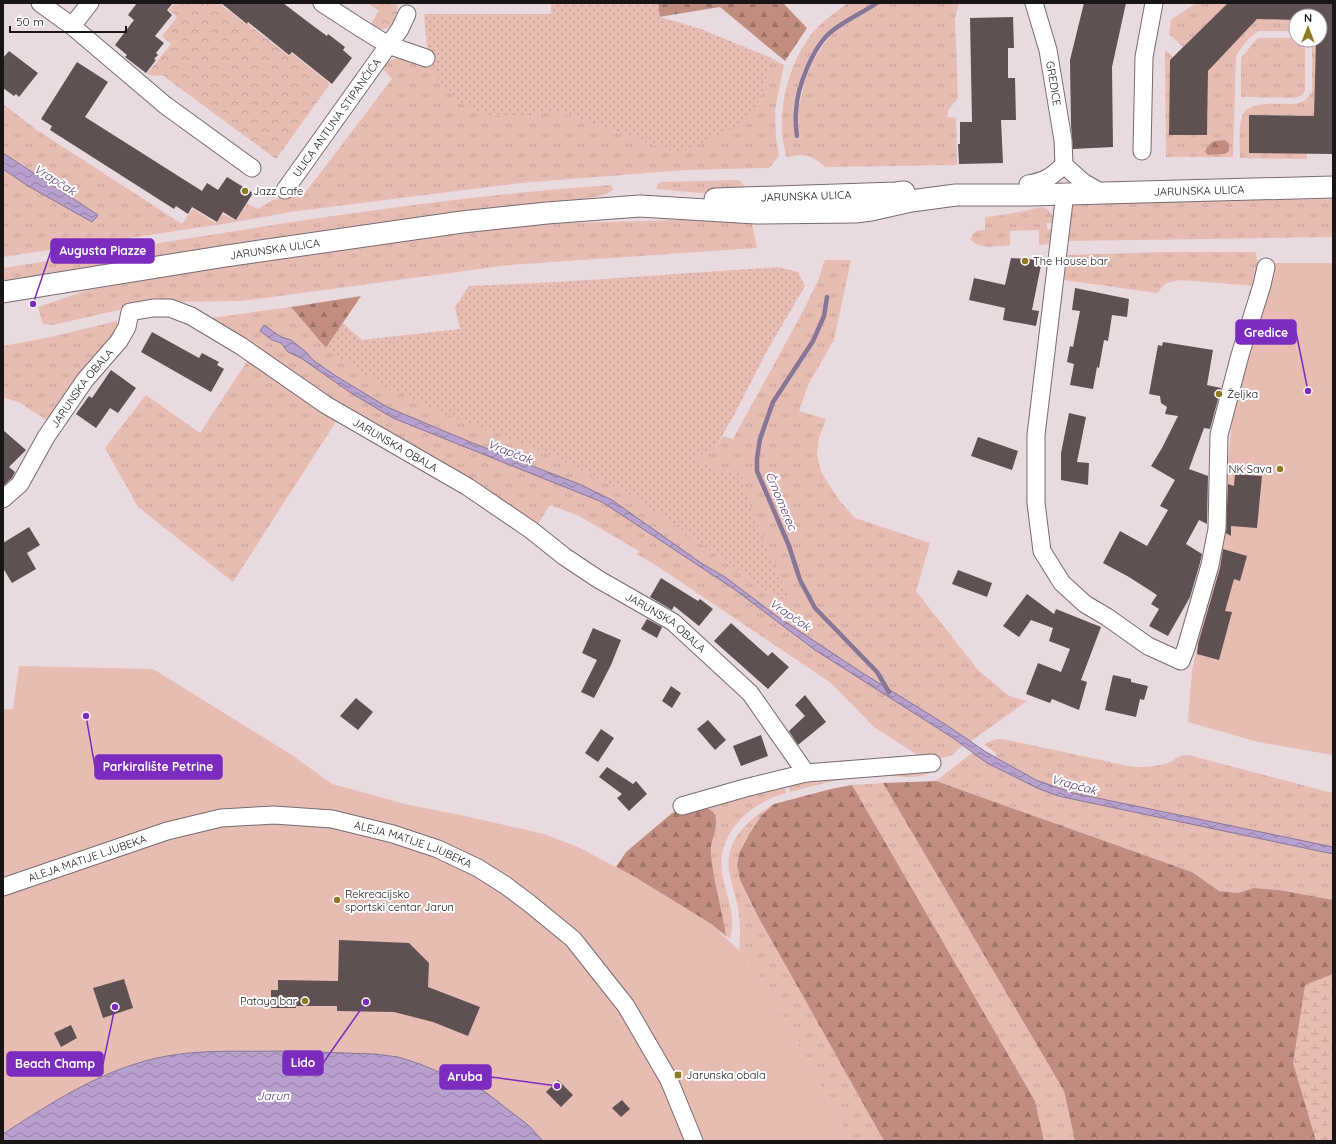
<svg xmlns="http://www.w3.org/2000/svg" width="1336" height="1144" viewBox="0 0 1336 1144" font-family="Quicksand,sans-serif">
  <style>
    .grass { fill: url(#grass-tufts) }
    .forest { fill: url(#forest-firs) }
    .wetland { fill: url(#wetland-marsh) }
    .park { fill: url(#park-crowns) }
    .garden { fill: url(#garden-dots) }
    .pitch { fill: #e6bcb3 }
    .water { fill: url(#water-waves); stroke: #887696 }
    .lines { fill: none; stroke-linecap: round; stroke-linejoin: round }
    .stream { stroke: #887696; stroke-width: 4.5 }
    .building { fill: #5f5152 }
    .minor-casing { stroke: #786a70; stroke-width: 19 }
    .tertiary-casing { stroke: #786a70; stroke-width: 23 }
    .minor { stroke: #fff; stroke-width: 17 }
    .tertiary { stroke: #fff; stroke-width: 21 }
    .poi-dot { fill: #8e7b21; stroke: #fff; stroke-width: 1.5 }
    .labels { text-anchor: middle; stroke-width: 4; stroke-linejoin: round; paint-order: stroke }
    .street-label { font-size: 11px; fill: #191416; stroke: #fff }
    .poi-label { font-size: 11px; fill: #191416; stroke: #fff; text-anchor: start }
    .water-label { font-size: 12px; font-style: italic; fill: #583a72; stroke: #fff }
    .leader { fill: none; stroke: #7b2cbf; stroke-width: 1.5 }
    .callout-dot { fill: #7b2cbf; stroke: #fff; stroke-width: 1.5 }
    .callout { fill: #7b2cbf; stroke: #7b2cbf; stroke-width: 1.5 }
    .callout-label { font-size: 12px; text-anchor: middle; font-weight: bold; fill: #fff }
  </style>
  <defs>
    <pattern id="grass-tufts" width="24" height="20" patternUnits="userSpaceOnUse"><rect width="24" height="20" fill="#e6bcb3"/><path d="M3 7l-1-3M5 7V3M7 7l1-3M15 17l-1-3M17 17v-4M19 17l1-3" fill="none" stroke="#c5a199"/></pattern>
    <pattern id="forest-firs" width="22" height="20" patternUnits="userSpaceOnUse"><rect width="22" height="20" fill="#c28d81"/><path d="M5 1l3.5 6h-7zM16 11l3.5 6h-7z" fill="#9d7269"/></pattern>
    <pattern id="wetland-marsh" width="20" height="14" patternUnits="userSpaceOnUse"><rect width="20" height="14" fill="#e6bcb3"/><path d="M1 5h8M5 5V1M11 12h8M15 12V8" fill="none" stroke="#c5a199"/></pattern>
    <pattern id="park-crowns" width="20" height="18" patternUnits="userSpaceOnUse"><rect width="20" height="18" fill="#e6bcb3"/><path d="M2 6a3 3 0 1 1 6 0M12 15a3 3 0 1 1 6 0" fill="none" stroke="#c5a199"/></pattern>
    <pattern id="garden-dots" width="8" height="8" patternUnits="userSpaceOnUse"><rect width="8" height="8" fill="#e6bcb3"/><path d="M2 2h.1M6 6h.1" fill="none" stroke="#c5a199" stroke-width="1.8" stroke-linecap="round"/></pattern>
    <pattern id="water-waves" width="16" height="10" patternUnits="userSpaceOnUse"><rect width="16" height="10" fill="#b7a0cd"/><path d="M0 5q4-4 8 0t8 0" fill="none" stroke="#9481a5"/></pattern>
  </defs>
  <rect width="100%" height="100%" fill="#e9dae0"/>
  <path class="grass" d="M848,3H873C860,13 844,19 831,29C811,44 795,86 793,111C793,119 794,128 795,136L796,139L801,138L799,135L798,111L805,80L814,59L832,33L881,3H959L955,18L958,98L948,111L947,117L956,118L957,165L826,167C808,154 807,154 786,157C785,148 782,139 782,130C781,95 792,57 815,30C824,20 837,11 848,3Z
    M1196,3H1228L1183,47L1169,34L1171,20Z
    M1257,19L1296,20V31H1259C1250,35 1242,47 1236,56L1233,157H1166L1165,50L1173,57L1170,60L1169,135H1207L1208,71Z
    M1261,38H1296V40H1301L1305,43V90C1303,96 1300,97 1295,98L1241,97V58L1257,39Z
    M1310,40H1316L1315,116L1249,115V153H1307V159L1240,158C1240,146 1238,128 1242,117C1248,98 1283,106 1299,103L1304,101L1312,92V44Z
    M399,58L425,67L428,59L526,117L553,110L678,153L762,94L771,58L784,65L775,110L776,138L779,156L769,168L686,170L520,183L290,212L236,222L3,257V104L37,130L182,224L193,209L216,223L223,214L236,221L247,204L258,209C273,199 284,194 301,198L392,79L382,68L386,61Z
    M739,180L747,189L726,194L701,193L656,189L658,184L662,182Z
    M611,185L613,189C608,197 585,198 576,200L382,224L3,281V268C204,237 407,199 611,185Z
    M1333,199V237L1067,241L1070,208L1076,202Z
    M1041,207L1047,209L1053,216L1052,223H1047V229H1053L1050,244L1040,245L1039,243V230L1010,231V245C998,246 980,250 971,240L972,235L976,231L985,230V217L1009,214Z
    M751,218L757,248L509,265L242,301L164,302L132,307L53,325L43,324L38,307L88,290L266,259L465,229L530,224Z
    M1165,252H1256L1259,277L1257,286L1180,280L1166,283L1157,293L1064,280L1067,255Z
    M825,260H851L834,340L808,385L799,411L826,419L819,438L817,455L821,472L839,500L855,518L930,543L916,591L978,670L1009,696L1027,701L971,741L963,745L952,755L943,758H922L874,727L831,683L654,564L637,554L639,551L579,516L550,505L535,528L403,446L211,318L291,307L326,348L506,437L553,456L626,492L712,551L783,604L789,596C768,555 751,511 739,467L726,474L698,460L695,456L713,451L723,436L733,439L800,317L818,281Z
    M117,321L118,329L51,423L20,403L3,397V346L51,337Z
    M248,360L337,420L233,582L138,507L105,448L146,395L200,433Z
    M997,739H1003L1133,767C1145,767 1156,767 1168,763C1175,760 1179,754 1188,755L1333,793V847L1073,793L1036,780L995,756L996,753L984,744Z
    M973,752C999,771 1028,785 1058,796L1333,854V900L1279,890L1254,888L1238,893L1219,891L1192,872L936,781Z
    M934,765L941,766C923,780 911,777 891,776C880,775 870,775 860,777C836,779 813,786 790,792L788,781Z
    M783,782L786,793C751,802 716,833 722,873C726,897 737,914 730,939L726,936L712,866L711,851L716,823L704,807Z
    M883,783L1064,1091L1075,1141H1044L1035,1101L852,785Z
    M774,804C760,817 736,846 737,865C738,878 744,889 749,900C765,933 785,963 803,995C830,1043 857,1092 884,1141H851L765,984L739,949C740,942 740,935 740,928C740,907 733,891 729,871C725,839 749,819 774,804Z"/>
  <path class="forest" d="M658,3H783L807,28L785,61L720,7L659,17Z
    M1225,140L1229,144V151L1224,154L1208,155L1205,152C1210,141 1213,141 1225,140Z
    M361,296L326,348L291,307Z
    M936,781L1192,872L1219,891L1238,893L1254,888L1279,890L1333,900V1141H1075L1064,1091L883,783Z
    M852,785L1035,1101L1044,1141H884L803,996L758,917L740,880L737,865L739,853L749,834L762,815L774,804L831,789Z
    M704,807C709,809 714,811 715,816C719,828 710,841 711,853C713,881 722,908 726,936L711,924L633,876L616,867L626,852L671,814L679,809Z"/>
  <path class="wetland" d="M1333,974V1141H1316L1293,1063L1305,985Z"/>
  <path class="park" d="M175,3H219L247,25L248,24L289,56L292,53L330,84L276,159L162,75L155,76L147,74L171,44L162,36L177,17L169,10Z
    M367,3H397V22C388,29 380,32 369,27L379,11Z"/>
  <path class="garden" d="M551,3H658L660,17L701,29L771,58L762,94L745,123L678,153L553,110L526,117L490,116L459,103L439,80L428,59L424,14H551Z
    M778,267L798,272L805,286L768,349L733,417L713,451L696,456L698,460L726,474L739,467C751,511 768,555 789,596L784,604L712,551L626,492L553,456L446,414L384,387L326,348L343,323L362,340L460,329L455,307L469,286L559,282Z"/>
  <path class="pitch" d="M1275,263H1333V755L1258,742L1188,722L1192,671L1198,644L1194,643L1222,528L1233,410Z
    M19,666L153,669L292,755L332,784L409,805L465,816L544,834L578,847L633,876L711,924L743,954L765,984L851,1141H3V709H13Z"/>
  <path class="water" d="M3,153L98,215L96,218L92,222L28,186L3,169Z
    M264,325L281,337L291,340L306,352L314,361L336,376L387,407L475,444L579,484L612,500L701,563L725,577L778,617L861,672L948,726L986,752L1036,780L1073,793L1333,847V854L1058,796L1037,788L987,763L953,738L815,650L734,589L602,502L393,418L351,393L301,358L288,352L281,343L272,340L260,331Z
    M285,1051L375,1054L398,1057L420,1064L484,1091L528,1125L543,1141H3V1134C54,1101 106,1067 167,1056C205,1049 246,1052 285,1051Z"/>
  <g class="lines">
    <path class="stream" d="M797,136C796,128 795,119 796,111C797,87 813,46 832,31C846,20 862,13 877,3
      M827,297L824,316L813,341L773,402L760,439L757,458V471L789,546L800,580L815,608L877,672L889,692"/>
  </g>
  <path class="building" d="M137,3H173L167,10L172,15L155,36L164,43L156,53L158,55L154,59L156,60L146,73L125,57L127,55L115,45L134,20L128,15Z
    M221,3H283L312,25L327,36L328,34L345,47L343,50L352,58L332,84L292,52L289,55L248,22L247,24Z
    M1084,3H1126L1112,67L1113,147L1073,149L1071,125L1070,60Z
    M1228,3H1333V154L1249,153V115L1314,116L1316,40H1320V16H1296V20L1257,19L1208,71L1207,135H1169L1170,60Z
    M1013,17L1014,48H1008V78H1015L1016,120H1001L1003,163L959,164L958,144H960V122H972L970,18Z
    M9,51L38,73L19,97L16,94L14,96L3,88V58Z
    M77,62L108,82L85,117L202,191L207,183L218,190L227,177L253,193L236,220L223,212L217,222L192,207L188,214L176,206L174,209L50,130L52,126L41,119Z
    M1011,258L1042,260L1032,310L1039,311L1036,326L1003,320L1005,308L969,300L974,278L1005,285Z
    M1075,288L1129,299L1127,317L1112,315L1108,341L1104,340L1099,368L1097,367L1093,389L1070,385L1074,364L1067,362L1070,346L1073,347L1080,311L1072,310Z
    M152,332L199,358L202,353L219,362L217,365L224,369L211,392L141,352Z
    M1163,342L1213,350L1207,385L1221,388L1210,429L1204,428L1189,469L1208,476L1207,524L1199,520L1186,544L1202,554L1200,563L1190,597L1168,636L1149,626L1159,609L1151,604L1157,595L1129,577L1103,563L1120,531L1147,546L1168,510L1160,506L1175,480L1151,466L1162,448L1178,416L1165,414L1167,407L1161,403L1160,396L1149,394L1158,345L1162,346Z
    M111,370L136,388L118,413L110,408L96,428L76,414L89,396L92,398Z
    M1069,413L1086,417L1077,462L1089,463L1088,485L1061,480V453Z
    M3,430L26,450L9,467L15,472L12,478L3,486Z
    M978,437L1018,451L1012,470L971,456Z
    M1235,474L1262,476L1257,528L1231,526V536L1226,533L1228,484L1234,486Z
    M29,527L40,545L27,553L36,569L12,583L3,568V543Z
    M1223,549L1247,556L1240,581L1234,579L1225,611L1232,612L1219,660L1197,654L1198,644L1220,568Z
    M958,570L992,583L987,597L952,584Z
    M661,578L698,601L700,599L713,609L699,626L674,606L672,610L650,597Z
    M1027,594L1054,614L1056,609L1101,627L1081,680L1087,682L1079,710L1052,699L1050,703L1026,694L1038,663L1061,672L1070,649L1049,641L1053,628L1031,620L1019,637L1003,626Z
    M647,619L662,627L657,638L641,629Z
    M731,623L768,656L772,652L789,667L768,689L714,641Z
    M593,628L621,640L611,665L594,698L581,692L597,660L582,653Z
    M1113,675L1131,679V682L1148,686L1144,700L1140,699L1136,717L1105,710Z
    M671,686L681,693L672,708L662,701Z
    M805,695L826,722L798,745L789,731L805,716L795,705Z
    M356,698L373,712L358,730L340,716Z
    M708,720L726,740L715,750L697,729Z
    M601,729L614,738L598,762L585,753Z
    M761,735L768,756L741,766L733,746Z
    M607,767L633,784L636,781L647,794L629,811L617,798L622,794L599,777Z
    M339,940L409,943L429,963L428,987L480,1007L468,1036L433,1022L394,1012L337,1011V1006H296V1008H271V990H278V980L338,981Z
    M124,979L133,1008L103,1018L93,988Z
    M71,1025L77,1038L61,1047L54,1033Z
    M558,1080L573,1095L561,1107L546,1092Z
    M622,1100L630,1109L621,1117L612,1108Z"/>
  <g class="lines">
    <g class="minor-casing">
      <g id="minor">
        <path d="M40,3L72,26L165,105L252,168"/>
        <path d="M322,3L359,27L388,45L426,58"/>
        <path id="s1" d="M1034,3L1048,50L1063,140L1064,165L1083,182L1102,193"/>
        <path d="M72,26L90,3"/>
        <path d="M1142,151L1144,57L1154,3"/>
        <path d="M1028,184C1046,181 1051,177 1064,165"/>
        <path id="s2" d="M285,190L400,29L407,14"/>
        <path d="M1065,193L1036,435V503L1042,551L1062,583L1085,604L1107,617L1148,646L1181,661L1186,648L1210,565L1217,529L1219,435L1240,355L1262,285L1266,267"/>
        <path id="s3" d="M3,499L20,484L46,437L85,380L119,341L127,327L130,312L153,308H170L191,316L241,346L326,405L468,487L531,530L565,557L598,579L673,622L750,693L806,773"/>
        <path d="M682,806L745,788L806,773L932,763"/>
        <path id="s4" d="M3,887L167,831L221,818L274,815L332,819L393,834L438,849L478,868L505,885L529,903L573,939L626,1006L669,1080L694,1141"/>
      </g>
    </g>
    <g class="tertiary-casing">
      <g id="tertiary">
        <path id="s5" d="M715,199L896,193L904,192"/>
        <path id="s6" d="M3,292L226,256L462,222L547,213L640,206L756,213L855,212L871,210L911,201L956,195H1030L1333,187"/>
      </g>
    </g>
    <use href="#minor" class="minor"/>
    <use href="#tertiary" class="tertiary"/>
  </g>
  <g class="poi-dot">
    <circle cx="245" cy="191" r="4"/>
    <circle cx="1025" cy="261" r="4"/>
    <circle cx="1219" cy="394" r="4"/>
    <circle cx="1280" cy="469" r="4"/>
    <circle cx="337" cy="900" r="4"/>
    <circle cx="305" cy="1001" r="4"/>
    <rect x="674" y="1071" width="8" height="8" rx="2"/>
  </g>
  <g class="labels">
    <g class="street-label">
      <text dy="4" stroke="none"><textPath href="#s1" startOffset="83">GREDICE</textPath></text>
      <text dy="4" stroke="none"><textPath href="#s2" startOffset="89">ULICA ANTUNA STIPANČIĆA</textPath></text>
      <text dy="4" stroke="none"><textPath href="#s6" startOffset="1204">JARUNSKA ULICA</textPath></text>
      <text dy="4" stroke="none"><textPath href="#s5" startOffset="91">JARUNSKA ULICA</textPath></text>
      <text dy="4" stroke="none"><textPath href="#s6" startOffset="275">JARUNSKA ULICA</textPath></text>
      <text dy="4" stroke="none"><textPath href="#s3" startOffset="137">JARUNSKA OBALA</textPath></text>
      <text dy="4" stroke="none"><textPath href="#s3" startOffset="533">JARUNSKA OBALA</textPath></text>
      <text dy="4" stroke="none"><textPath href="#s3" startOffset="857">JARUNSKA OBALA</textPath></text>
      <text dy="4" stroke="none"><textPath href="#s4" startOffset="425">ALEJA MATIJE LJUBEKA</textPath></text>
      <text dy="4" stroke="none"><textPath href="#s4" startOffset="89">ALEJA MATIJE LJUBEKA</textPath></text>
    </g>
    <g class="poi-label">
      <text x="253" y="195">Jazz Cafe</text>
      <text x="1033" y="265">The House bar</text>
      <text x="1227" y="398">Željka</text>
      <text x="1272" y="473" text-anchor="end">NK Sava</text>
      <text x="345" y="898">Rekreacijsko<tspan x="345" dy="13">sportski centar Jarun</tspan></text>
      <text x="297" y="1005" text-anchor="end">Pataya bar</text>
      <text x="686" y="1079">Jarunska obala</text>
    </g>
    <g class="water-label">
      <text transform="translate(55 180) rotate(32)" y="4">Vrapčak</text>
      <text transform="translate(510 452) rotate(21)" y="4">Vrapčak</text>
      <text transform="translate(781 501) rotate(67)" y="4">Črnomerec</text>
      <text transform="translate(790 615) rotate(34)" y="4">Vrapčak</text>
      <text transform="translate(1074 785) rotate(15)" y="4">Vrapčak</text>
      <text x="273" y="1100">Jarun</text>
    </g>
  </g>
  <path class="leader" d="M33 304L51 251M1308 391L1296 332M86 716L95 767M366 1002L323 1063M115 1007L103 1064M557 1086L491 1077"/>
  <g class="callout-dot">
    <circle cx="33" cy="304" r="4"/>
    <circle cx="1308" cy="391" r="4"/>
    <circle cx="86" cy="716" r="4"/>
    <circle cx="366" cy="1002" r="4"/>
    <circle cx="115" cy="1007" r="4"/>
    <circle cx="557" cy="1086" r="4"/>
  </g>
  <g class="callout">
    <rect x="51" y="239" width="103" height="24" rx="4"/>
    <rect x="1236" y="320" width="60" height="24" rx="4"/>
    <rect x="95" y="755" width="127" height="24" rx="4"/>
    <rect x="283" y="1051" width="40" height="24" rx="4"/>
    <rect x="7" y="1052" width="96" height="24" rx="4"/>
    <rect x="440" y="1065" width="51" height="24" rx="4"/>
  </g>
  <g class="callout-label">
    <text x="103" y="255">Augusta Piazze</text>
    <text x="1266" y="337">Gredice</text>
    <text x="158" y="771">Parkiralište Petrine</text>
    <text x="303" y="1067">Lido</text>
    <text x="55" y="1068">Beach Champ</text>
    <text x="465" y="1081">Aruba</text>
  </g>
  <rect width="1336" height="1144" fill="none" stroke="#191416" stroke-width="8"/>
  <g transform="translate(1308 28)"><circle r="19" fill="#ffffff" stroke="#a3a1a2"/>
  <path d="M0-3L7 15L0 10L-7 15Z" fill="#8e7b21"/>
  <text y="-6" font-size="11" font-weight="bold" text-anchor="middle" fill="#191416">N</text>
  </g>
  <path d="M10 26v6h116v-6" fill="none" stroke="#191416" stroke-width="2"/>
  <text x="16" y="26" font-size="12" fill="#191416" stroke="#ffffff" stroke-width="3" paint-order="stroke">50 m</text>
</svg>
